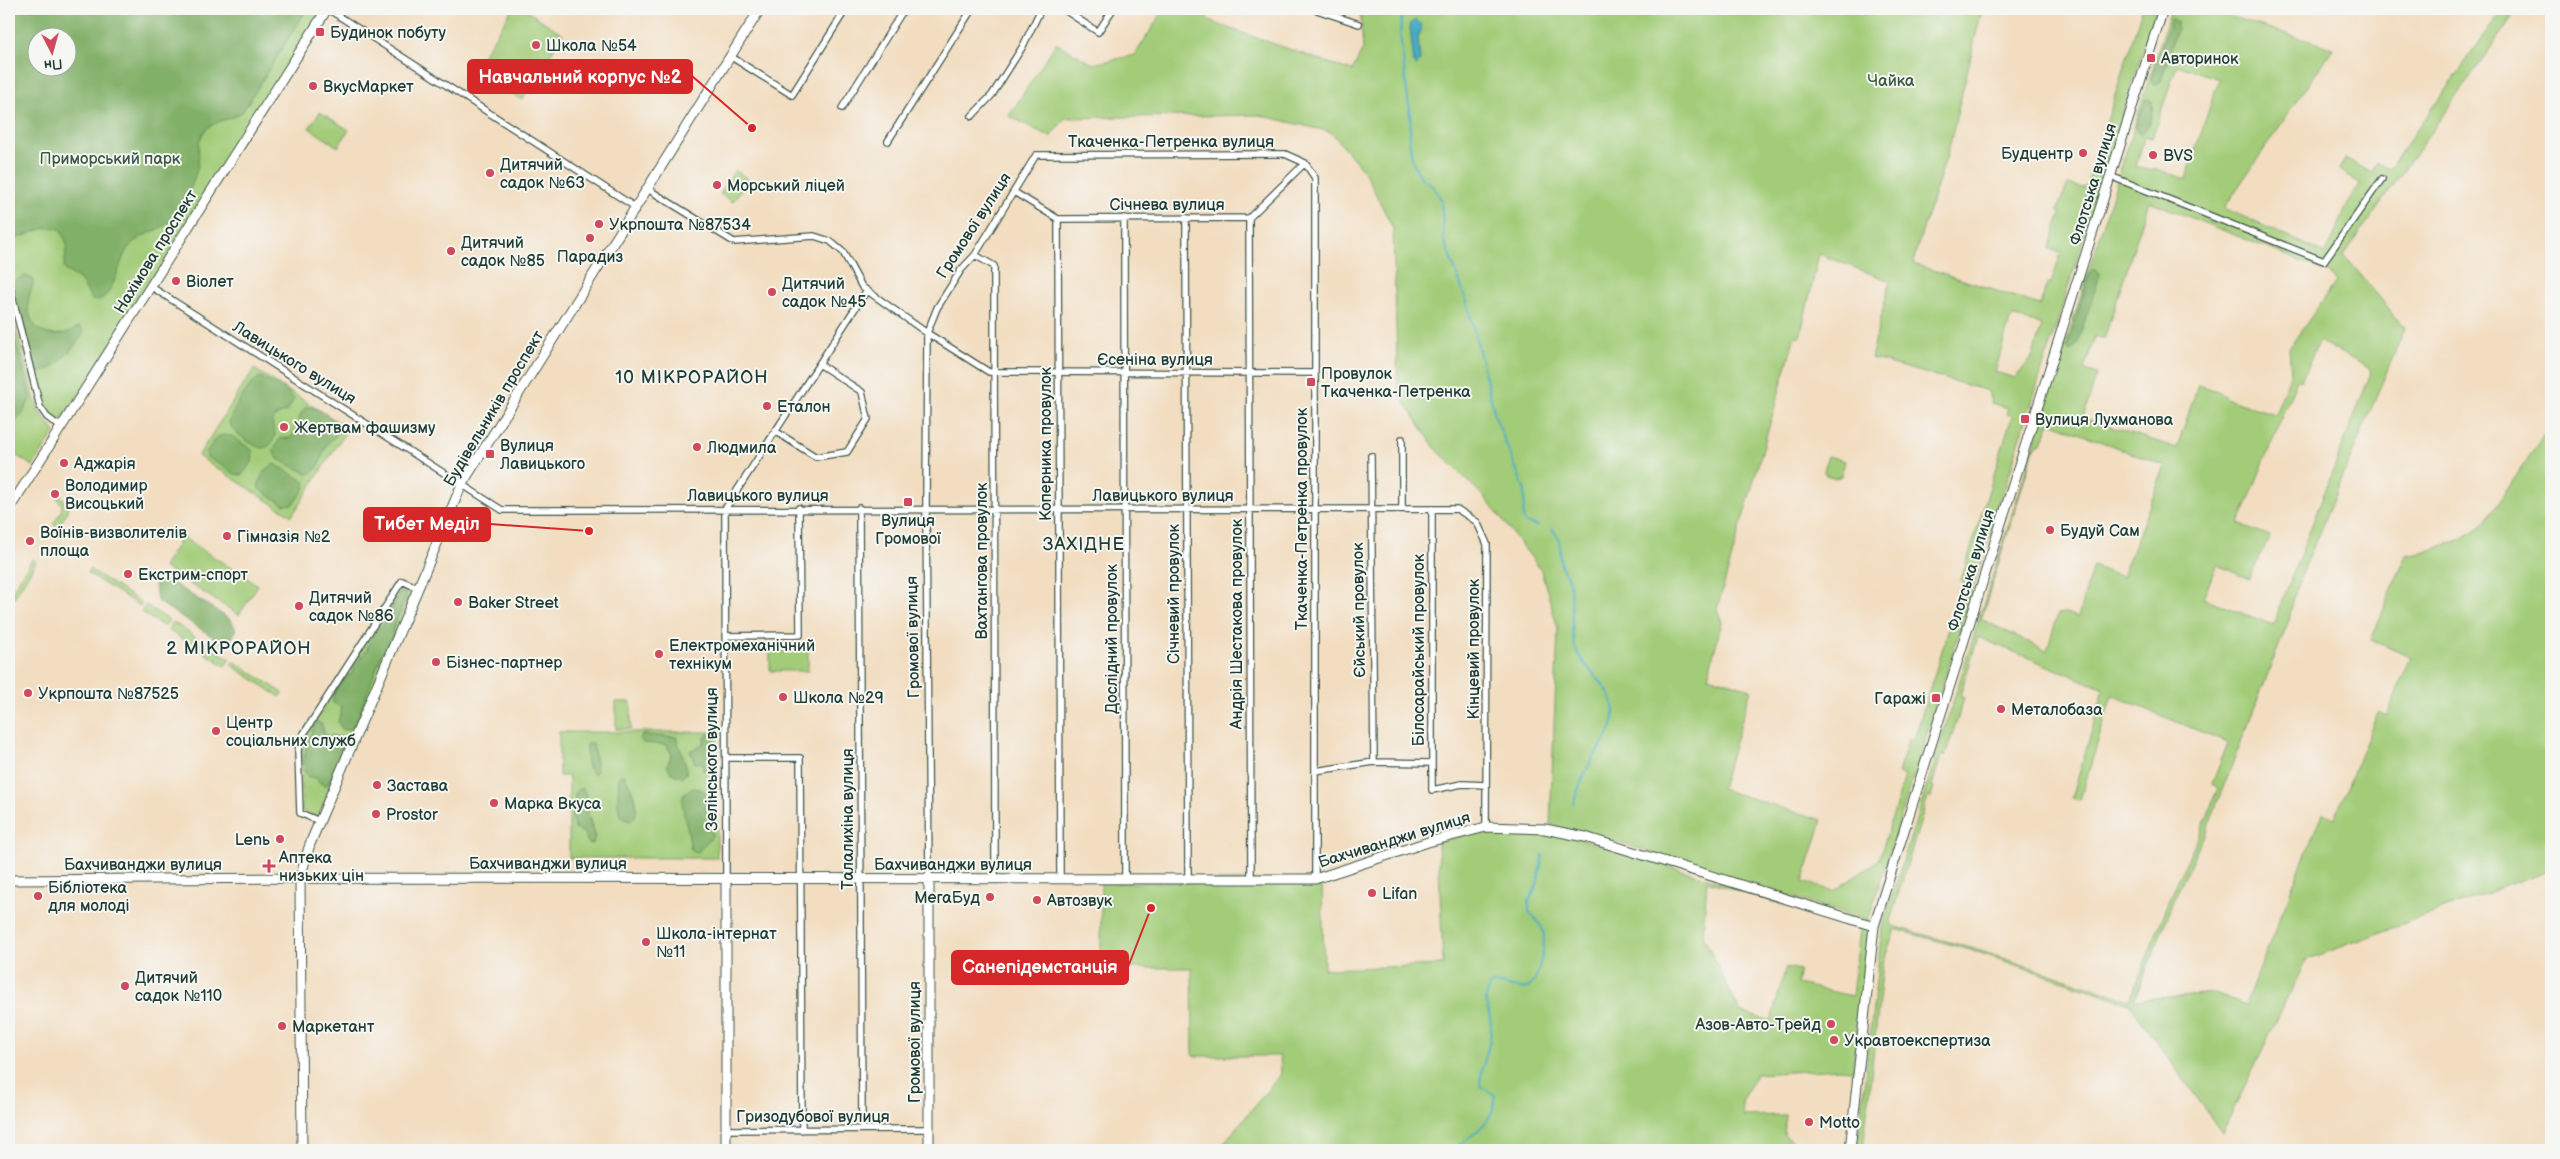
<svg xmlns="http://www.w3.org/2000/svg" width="2560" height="1159" viewBox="0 0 2560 1159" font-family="'Balsamiq Sans',sans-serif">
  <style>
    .green { fill: #a2cc78; stroke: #608456; fill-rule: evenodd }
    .forest { fill: #81b068; stroke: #50764e; fill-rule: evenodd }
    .water { fill: #46acc6; stroke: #32747d }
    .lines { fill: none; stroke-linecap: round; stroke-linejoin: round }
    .stream { stroke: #46acc6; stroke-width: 2 }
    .street-casing { stroke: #3f5549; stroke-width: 8 }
    .secondary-casing { stroke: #3f5549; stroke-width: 11 }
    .street { stroke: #fff; stroke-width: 5.5 }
    .secondary { stroke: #fff; stroke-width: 9 }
    .poi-dot { fill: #d1495b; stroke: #f6f6f2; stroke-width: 2 }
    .labels { text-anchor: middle; stroke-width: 4; stroke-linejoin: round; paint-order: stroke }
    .poi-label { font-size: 16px; fill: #1f3d34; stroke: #f6f6f2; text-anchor: start }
    .park-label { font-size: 16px; fill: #395a42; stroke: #f6f6f2 }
    .street-label { font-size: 16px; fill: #1f3d34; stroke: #f6f6f2 }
    .neighbourhood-label { font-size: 18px; letter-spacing: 1px; fill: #1f3d34; stroke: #f6f6f2 }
    .leader { fill: none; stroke: #d62828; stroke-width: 2 }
    .callout-dot { fill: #d62828; stroke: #f6f6f2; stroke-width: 2 }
    .callout { fill: #d62828; stroke: #d62828; stroke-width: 2 }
    .callout-label { font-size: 18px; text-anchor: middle; font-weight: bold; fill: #fff }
  </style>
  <rect width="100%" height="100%" fill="#f6f6f2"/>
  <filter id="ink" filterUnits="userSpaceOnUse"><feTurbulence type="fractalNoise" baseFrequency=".02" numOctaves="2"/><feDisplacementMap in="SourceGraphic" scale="10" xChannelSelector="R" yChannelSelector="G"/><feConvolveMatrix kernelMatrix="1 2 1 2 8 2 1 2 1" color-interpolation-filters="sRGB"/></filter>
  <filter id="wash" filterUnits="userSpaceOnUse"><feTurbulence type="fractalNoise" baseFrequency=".0096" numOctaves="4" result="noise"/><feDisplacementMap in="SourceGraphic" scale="20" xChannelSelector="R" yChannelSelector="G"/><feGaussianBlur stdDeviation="1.12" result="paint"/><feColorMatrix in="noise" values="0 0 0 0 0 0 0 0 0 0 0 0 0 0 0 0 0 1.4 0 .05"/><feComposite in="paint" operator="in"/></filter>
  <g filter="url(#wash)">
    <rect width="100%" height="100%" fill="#f2ddc0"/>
    <path class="green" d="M9,9H325L58,427L45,409L40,398L9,282ZM38,38H68V68H38Z
      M512,9H524L563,34L522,100L474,70Z
      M1164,9H1192L1217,24L1352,71L1363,49L1360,9H1982L1948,152L1915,254L1914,264L2040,305L2047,283L2051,284L2061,253L2049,249L2061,212L2057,210L2068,184L2082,188L2087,185L2142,9H2156L1868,921L1627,845L1550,825L1558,629L1541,570L1486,499L1435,448L1398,392L1393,228L1364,171L1331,132L1259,115L1065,118L1050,137L1009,116L1056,43L1093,64L1135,55ZM1819,254L1890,281L1871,358L1988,391L1991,403L2008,408L2007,414L2012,416L1961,580L1964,581L1915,736L1914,740L1909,738L1898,773L1905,776L1879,860L1834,891L1803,882L1822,820L1721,789L1751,689L1708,676L1722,622L1717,609L1795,336L1800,337ZM2011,316L2042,325L2032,358L2015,378L1995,372Z
      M2171,9H2206L2333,48L2224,208L2326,254L2350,198L2361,184L2339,170L2345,158L2372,173L2377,163L2389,169L2503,9H2518L2344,255L2405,328L2296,588L2289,620L2206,831L2178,891L2134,1000L2215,993L2245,1005L2322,813L2335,818L2378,712L2387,716L2411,657L2371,640L2406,555L2431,550L2459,540L2484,524L2551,424V869L2306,960L2222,1133L2129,1003L1974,951L1895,929L1883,963L1863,1150H1857L1882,928ZM2177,65L2219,79L2186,179L2153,168L2151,171L2136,166L2145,136L2152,138ZM2149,201L2330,273L2336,282L2289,348L2291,373L2275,414L2230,400L2218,391L2198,385L2177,448L2083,418L2097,374L2084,369L2095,336L2104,339ZM2319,341L2372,370L2273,625L2203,598L2217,565L2249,579L2270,536L2239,524L2297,379L2301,381ZM2050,422L2165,466L2122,577L2093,566L2078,617L2065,613L2058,614L2047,651L1981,619L2033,452L2038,444L2042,443ZM1978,637L2104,689L2072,798L2080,800L2112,695L2228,743L2212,784L2218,788L2202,829L2174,889L2130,1000L1975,949L1893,926L1890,921L1928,797L1931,798L1934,787L1932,786L1941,755L1945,756L1964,698L1960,696Z
      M320,112L349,130L338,147L309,128Z
      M735,170L748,179L733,202L720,194Z
      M9,310H11L35,400L40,412L55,432L33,466L9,451Z
      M254,369L348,428L292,516L198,456Z
      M1828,456L1845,461L1841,476L1836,478L1826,475L1824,471Z
      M60,494L68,506L66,514L58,527L53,524C59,515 67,507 57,499Z
      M182,537L258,585L239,615L163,567Z
      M32,559L36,562L9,606V596Z
      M89,569L142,603L140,606L87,573Z
      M403,585L414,589L318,817L302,811L301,751L306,735ZM405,592L406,598L393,628L392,639L381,656L359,714L341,728L339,722L342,708L335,704L347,676L352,674C354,663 362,659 366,650C375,632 388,612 400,593ZM322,724L325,735L342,737L345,743L329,783H319L316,778L305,772L309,739Z
      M146,605L169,620L164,627L141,612Z
      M173,622L206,644L201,651L168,630Z
      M209,646L230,659L225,666L205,653Z
      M770,650H808V671H770Z
      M234,661L283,693L280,697L231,665Z
      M616,702H631V729H616Z
      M559,732H717V858H569V776H559ZM641,735L676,737L686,765V774L669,760L672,755L667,745ZM705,736H714L715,762L704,771L703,763L692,750L703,744ZM592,743L593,745L597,771L588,768L586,745ZM619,776H625L637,803L618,800ZM576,791L588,814L595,836L587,841L584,833L574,827L572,816ZM708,799L705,809L712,827L710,840L690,848L688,824L682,804Z
      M1486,830L1545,832L1585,840L1868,928L1853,1070L1839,1069L1756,1074L1742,1102L1743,1116L1786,1115L1784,1135L1800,1150H1218L1281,1074L1280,1056H1193L1192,968H1101V883L1322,879L1324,969L1443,965L1438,842ZM1707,881L1860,929L1852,996L1797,984L1800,970L1786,967L1771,1021L1740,1012L1703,936Z"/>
    <path class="forest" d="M9,9H307L243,111C231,121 214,119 204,132C195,145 201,156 197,169C193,183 187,199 179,211C168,232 142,230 128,248C119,260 113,305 92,300L80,279L66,271L64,267L67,244L61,230C46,221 26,239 9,239ZM38,38H68V68H38Z
      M2171,18L2177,21V29L2161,81L2153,85L2151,78Z
      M2146,99L2152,101C2154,110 2150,129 2141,134L2137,132L2136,125Z
      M2093,269L2099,272V278L2077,344L2070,351L2067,347L2090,272Z
      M25,276L33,279C34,288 28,294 28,303C29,335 54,342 79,327L83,330V335C72,347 55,374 38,372L33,363L13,287L15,280Z
      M9,318L31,397L23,413L9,430Z
      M261,377L288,392L294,399L287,411C266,420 273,419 275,436C273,441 270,447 264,448C256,449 230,430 229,423C231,412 251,379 261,377Z
      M306,407C317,405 336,420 339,430C337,438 331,438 327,445C320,456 322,470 308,474L278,459L273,451L280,438H290C301,429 296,416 306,407Z
      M222,435L232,436L253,451L252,462L242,475L235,474L207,457L206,453L215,439Z
      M275,464L301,479L305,483L304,490L293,504L284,505L259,489C257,480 266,467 275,464Z
      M162,578L166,579L231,620L236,630L231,640L221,642L157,601L155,584Z
      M405,592L406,598L393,628L392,639L381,656L356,722L350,729L343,730L338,722L342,708L333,703C331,692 344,678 352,674L355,664L367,650L374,633L382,626L400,593Z
      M319,722L325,735L342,737L345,743L329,783L324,786L316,778L308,777C298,763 309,736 316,723Z
      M708,734L714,736L715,762L703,771V763H695L690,751L703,744Z
      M643,735L676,737L686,765V774L680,777L671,773L667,765L672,755L667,745L643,743L639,739Z
      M589,742L593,745L597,771L594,774C585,769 587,755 586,745Z
      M623,774C630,784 645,814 630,821L621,818L618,806L619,776Z
      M582,788L586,794L589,820L595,836L593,844L588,843L584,833L575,829L572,816L576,791Z
      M694,788L704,790L708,795L705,809L713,835L697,853L690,848C691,831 678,807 684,793Z"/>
    <path class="water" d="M1417,20L1422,25L1418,36L1420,61L1416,66L1414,64L1410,28L1411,23Z"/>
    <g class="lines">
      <path class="stream" d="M1402,9L1400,35L1411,124L1409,139L1413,163L1422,179L1432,185L1441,199L1444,240L1467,302L1496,419L1525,491L1523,519L1526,523L1538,526
        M1552,529C1564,541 1558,550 1561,565C1562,570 1566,573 1568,578C1574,599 1570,622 1574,643C1579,669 1612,681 1614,711C1615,735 1598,746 1589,765C1582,777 1578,791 1573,804
        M1453,1150C1471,1136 1497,1121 1495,1095L1480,1086C1480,1067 1491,1048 1491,1028C1492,1012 1479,999 1492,984C1504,982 1516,991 1527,988C1538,985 1547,941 1543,931C1541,923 1534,918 1529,912V901L1537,885L1543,855"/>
    </g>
  </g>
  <g filter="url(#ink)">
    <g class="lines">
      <g class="street-casing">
        <path id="street" d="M328,9L635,207
          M1063,9L1098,32L1113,9
          M1314,9L1359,24
          M730,56L792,95L846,9
          M842,108L904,9
          M972,116L992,95L1023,46L1041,9
          M888,141L972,9
          M2110,176L2324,261L2382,179
          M646,188L734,242L814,236L830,241L843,252L862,287L927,333L989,372L1315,373
          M1014,192L1058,219L1249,218L1305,163
          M1124,218L1125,879
          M1186,218L1188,880
          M1249,218L1251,880
          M1058,219L1060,879
          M975,255L994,266L995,879
          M9,284L40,407L47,417L62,428
          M150,286L502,510L1457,509L1477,522L1487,544L1486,827
          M775,431L816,457L847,452L868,419L862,392L819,364
          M1402,439V509
          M1371,456L1374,762
          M859,508L862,1129
          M1432,509V790L1462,784L1486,785
          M725,636L800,635L799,508
          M726,758H800L802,1130
          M1315,771L1374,762L1432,763
          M319,821L300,813L298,751L301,738L402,581L418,588
          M726,878L725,509L867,290
          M929,879L926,508L927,333L937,308L961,270L975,255L1036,155L1285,154L1305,163L1315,178V879
          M726,1130L929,1129"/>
      </g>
      <g class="secondary-casing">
        <path id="secondary" d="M9,509L327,9
          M726,878V1150
          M929,879V1150
          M9,880L300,878L1315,879L1428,842L1486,827L1545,829L1585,837L1874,926
          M302,1150L300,878L310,844L462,484L760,9
          M1850,1150L1874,926L2163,9"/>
      </g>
      <use href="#street" class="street"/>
      <use href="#secondary" class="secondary"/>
    </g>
  </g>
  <g class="poi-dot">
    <rect x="315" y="27" width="10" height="10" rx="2.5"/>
    <circle cx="536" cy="45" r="5"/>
    <rect x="2146" y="53" width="10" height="10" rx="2.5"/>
    <circle cx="313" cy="86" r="5"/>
    <circle cx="2083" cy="153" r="5"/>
    <circle cx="2153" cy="155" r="5"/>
    <circle cx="490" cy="173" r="5"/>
    <circle cx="717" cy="185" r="5"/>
    <circle cx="599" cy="224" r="5"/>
    <circle cx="590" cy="238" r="5"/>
    <circle cx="451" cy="251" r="5"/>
    <circle cx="176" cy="281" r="5"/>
    <circle cx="772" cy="292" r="5"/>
    <rect x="1306" y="377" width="10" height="10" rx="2.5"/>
    <circle cx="767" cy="406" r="5"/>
    <rect x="2020" y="414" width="10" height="10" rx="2.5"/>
    <circle cx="284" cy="427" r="5"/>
    <circle cx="697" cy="447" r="5"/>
    <rect x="485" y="449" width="10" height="10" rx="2.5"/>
    <circle cx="64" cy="463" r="5"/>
    <circle cx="55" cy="494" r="5"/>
    <rect x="903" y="497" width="10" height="10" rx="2.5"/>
    <circle cx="2050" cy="530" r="5"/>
    <circle cx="227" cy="536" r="5"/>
    <circle cx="30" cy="541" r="5"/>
    <circle cx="128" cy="574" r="5"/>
    <circle cx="458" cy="602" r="5"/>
    <circle cx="299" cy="606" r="5"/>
    <circle cx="659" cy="654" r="5"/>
    <circle cx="436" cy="662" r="5"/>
    <circle cx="28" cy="693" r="5"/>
    <circle cx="783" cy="697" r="5"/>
    <rect x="1931" y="693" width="10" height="10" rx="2.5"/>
    <circle cx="2001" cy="709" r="5"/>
    <circle cx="216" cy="731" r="5"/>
    <circle cx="377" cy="785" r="5"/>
    <circle cx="494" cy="803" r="5"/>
    <circle cx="376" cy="814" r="5"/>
    <circle cx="280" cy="839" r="5"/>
    <path d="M266.5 858.5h5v5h5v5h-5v5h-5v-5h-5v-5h5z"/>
    <circle cx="1372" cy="893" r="5"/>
    <circle cx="38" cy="896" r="5"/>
    <circle cx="990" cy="897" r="5"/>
    <circle cx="1037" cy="900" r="5"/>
    <circle cx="646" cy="942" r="5"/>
    <circle cx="125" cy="986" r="5"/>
    <circle cx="1831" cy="1024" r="5"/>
    <circle cx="282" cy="1026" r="5"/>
    <circle cx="1834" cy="1040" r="5"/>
    <circle cx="1809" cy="1122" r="5"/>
  </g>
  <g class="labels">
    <g class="poi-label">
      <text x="330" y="38">Будинок побуту</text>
      <text x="546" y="51">Школа №54</text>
      <text x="2161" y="64">Авторинок</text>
      <text x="323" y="92">ВкусМаркет</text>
      <text x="2073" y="159" text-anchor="end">Будцентр</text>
      <text x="2163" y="161">BVS</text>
      <text x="500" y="170">Дитячий<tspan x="500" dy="18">садок №63</tspan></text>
      <text x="727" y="191">Морський ліцей</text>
      <text x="609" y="230">Укрпошта №87534</text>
      <text x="461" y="248">Дитячий<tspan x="461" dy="18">садок №85</tspan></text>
      <text x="590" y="262" text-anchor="middle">Парадиз</text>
      <text x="186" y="287">Віолет</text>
      <text x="782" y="289">Дитячий<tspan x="782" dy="18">садок №45</tspan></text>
      <text x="1321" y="379">Провулок<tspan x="1321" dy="18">Ткаченка-Петренка</tspan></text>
      <text x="777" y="412">Еталон</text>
      <text x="2035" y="425">Вулиця Лухманова</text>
      <text x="294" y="433">Жертвам фашизму</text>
      <text x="500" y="451">Вулиця<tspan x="500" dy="18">Лавицького</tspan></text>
      <text x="707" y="453">Людмила</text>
      <text x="74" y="469">Аджарія</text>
      <text x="65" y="491">Володимир<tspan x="65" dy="18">Висоцький</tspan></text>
      <text x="908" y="526" text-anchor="middle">Вулиця<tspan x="908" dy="18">Громової</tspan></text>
      <text x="2060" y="536">Будуй Сам</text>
      <text x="40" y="538">Воїнів-визволителів<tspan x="40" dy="18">площа</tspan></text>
      <text x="237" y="542">Гімназія №2</text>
      <text x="138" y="580">Екстрим-спорт</text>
      <text x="309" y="603">Дитячий<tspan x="309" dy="18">садок №86</tspan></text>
      <text x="468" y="608">Baker Street</text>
      <text x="669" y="651">Електромеханічний<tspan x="669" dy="18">технікум</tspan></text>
      <text x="446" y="668">Бізнес-партнер</text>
      <text x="38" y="699">Укрпошта №87525</text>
      <text x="793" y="703">Школа №29</text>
      <text x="1926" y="704" text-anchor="end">Гаражі</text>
      <text x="2011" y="715">Металобаза</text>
      <text x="226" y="728">Центр<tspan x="226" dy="18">соціальних служб</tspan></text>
      <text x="387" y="791">Застава</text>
      <text x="504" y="809">Марка Вкуса</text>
      <text x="386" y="820">Prostor</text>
      <text x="270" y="845" text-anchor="end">Lenь</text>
      <text x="279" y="863">Аптека<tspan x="279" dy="18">низьких цін</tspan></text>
      <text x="48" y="893">Бібліотека<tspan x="48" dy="18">для молоді</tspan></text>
      <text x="1382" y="899">Lifan</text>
      <text x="980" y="903" text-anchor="end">МегаБуд</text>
      <text x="1047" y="906">Автозвук</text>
      <text x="656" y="939">Школа-інтернат<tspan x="656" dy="18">№11</tspan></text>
      <text x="135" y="983">Дитячий<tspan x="135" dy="18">садок №110</tspan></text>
      <text x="1821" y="1030" text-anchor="end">Азов-Авто-Трейд</text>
      <text x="292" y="1032">Маркетант</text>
      <text x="1844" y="1046">Укравтоекспертиза</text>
      <text x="1819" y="1128">Motto</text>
    </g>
    <g class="park-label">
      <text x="1891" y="86">Чайка</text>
      <text x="110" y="164">Приморський парк</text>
    </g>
    <g class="street-label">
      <text x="1171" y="147">Ткаченка-Петренка вулиця</text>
      <text transform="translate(2092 184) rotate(-73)" y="6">Флотська вулиця</text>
      <text x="1167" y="210">Січнева вулиця</text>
      <text transform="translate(973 225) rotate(-57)" y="6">Громової вулиця</text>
      <text transform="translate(155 251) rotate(-58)" y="6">Нахімова проспект</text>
      <text x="1155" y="365">Єсеніна вулиця</text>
      <text transform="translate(295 362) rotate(32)" y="6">Лавицького вулиця</text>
      <text transform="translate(493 408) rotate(-59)" y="6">Будівельників проспект</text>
      <text transform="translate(1045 444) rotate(-90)" y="6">Коперника провулок</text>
      <text x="758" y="501">Лавицького вулиця</text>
      <text x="1163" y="501">Лавицького вулиця</text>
      <text transform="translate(1301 519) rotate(-90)" y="6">Ткаченка-Петренка провулок</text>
      <text transform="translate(981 561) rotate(-90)" y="6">Вахтангова провулок</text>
      <text transform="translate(1970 570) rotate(-73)" y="6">Флотська вулиця</text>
      <text transform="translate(1173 594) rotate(-90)" y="6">Січневий провулок</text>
      <text transform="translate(1358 610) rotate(-91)" y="6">Єйський провулок</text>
      <text transform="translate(1236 624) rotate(-90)" y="6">Андрія Шестакова провулок</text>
      <text transform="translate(912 637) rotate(-91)" y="6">Громової вулиця</text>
      <text transform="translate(1111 639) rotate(-90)" y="6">Дослідний провулок</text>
      <text transform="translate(1473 649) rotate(-90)" y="6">Кінцевий провулок</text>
      <text transform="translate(1418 650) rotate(-90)" y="6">Білосарайський провулок</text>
      <text transform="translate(711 759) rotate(-90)" y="6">Зелінського вулиця</text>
      <text transform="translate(847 819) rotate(-90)" y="6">Талалихіна вулиця</text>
      <text transform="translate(1394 839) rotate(-17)" y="6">Бахчиванджи вулиця</text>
      <text x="548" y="869">Бахчиванджи вулиця</text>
      <text x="143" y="870">Бахчиванджи вулиця</text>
      <text x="953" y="870">Бахчиванджи вулиця</text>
      <text transform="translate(914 1042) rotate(-90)" y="6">Громової вулиця</text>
      <text x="813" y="1122">Гризодубової вулиця</text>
    </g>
    <g class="neighbourhood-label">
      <text x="692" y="383">10 МІКРОРАЙОН</text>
      <text x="1084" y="550">ЗАХІДНЕ</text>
      <text x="239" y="654">2 МІКРОРАЙОН</text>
    </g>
  </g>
  <path class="leader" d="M752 128L692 76M589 531L490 524M1151 908L1128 967"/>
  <g class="callout-dot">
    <circle cx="752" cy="128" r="5"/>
    <circle cx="589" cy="531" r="5"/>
    <circle cx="1151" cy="908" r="5"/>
  </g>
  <g class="callout">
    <rect x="468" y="60" width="224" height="33" rx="5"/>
    <rect x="364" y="508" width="126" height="33" rx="5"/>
    <rect x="952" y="951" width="176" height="33" rx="5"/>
  </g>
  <g class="callout-label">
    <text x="580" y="83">Навчальний корпус №2</text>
    <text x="427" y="530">Тибет Меділ</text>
    <text x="1040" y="973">Санепідемстанція</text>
  </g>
  <rect width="2560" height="1159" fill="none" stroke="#f6f6f2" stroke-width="30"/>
  <g transform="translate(52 52) rotate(174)"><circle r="24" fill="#f6f6f2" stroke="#a0aca6"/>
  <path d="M0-4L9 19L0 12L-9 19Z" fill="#d1495b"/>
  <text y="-8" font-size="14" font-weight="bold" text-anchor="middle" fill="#1f3d34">Пн</text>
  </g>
</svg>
